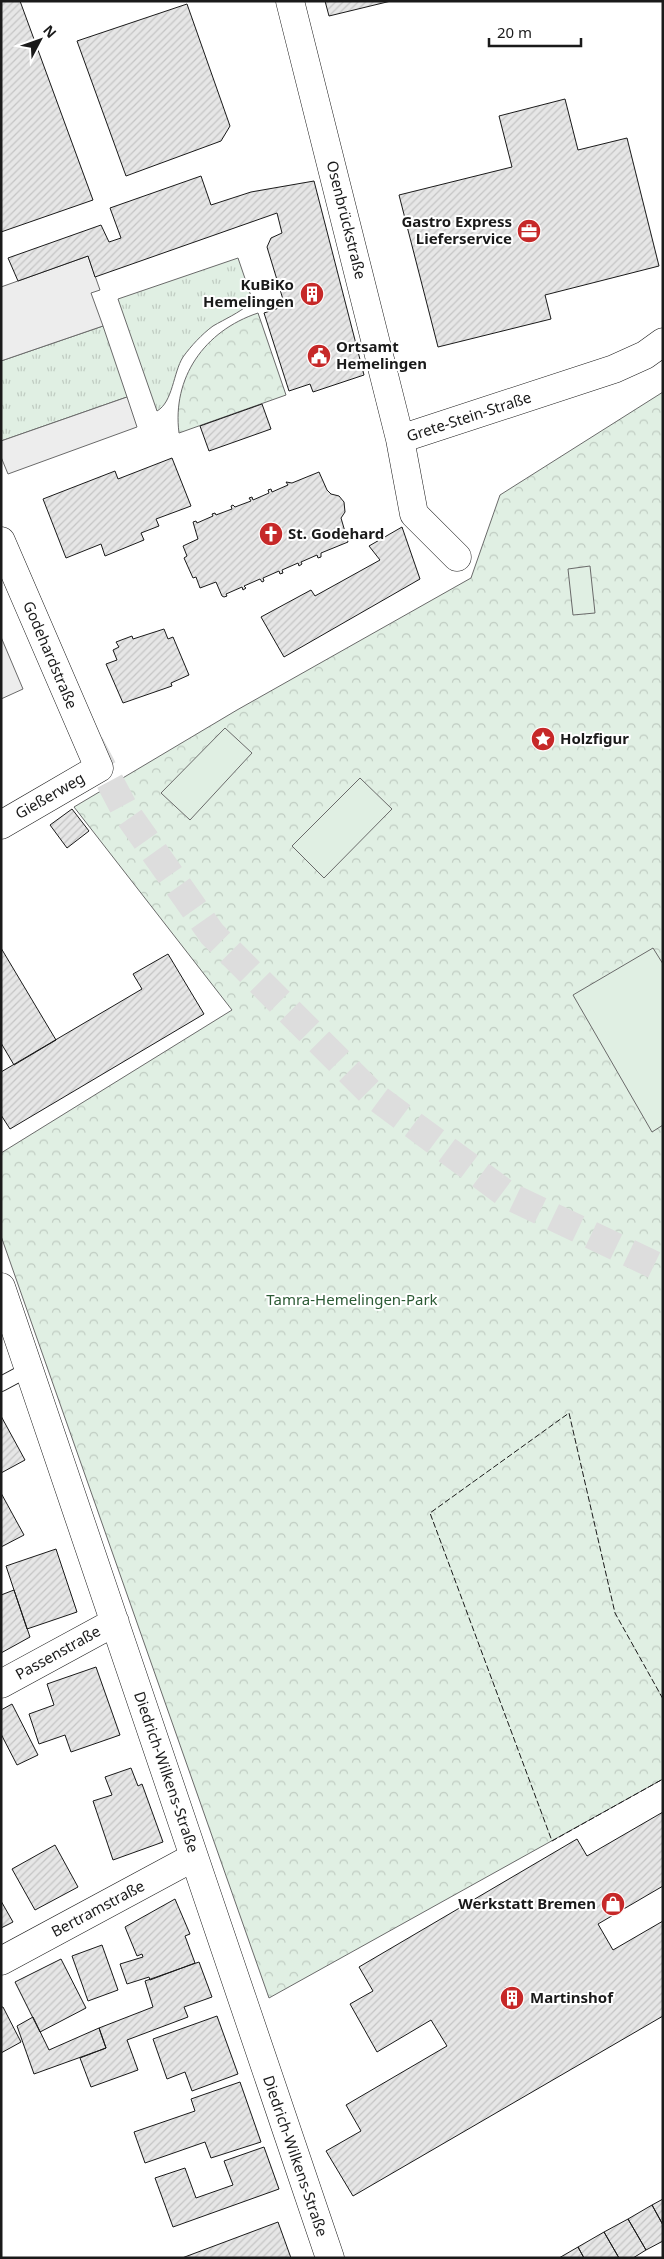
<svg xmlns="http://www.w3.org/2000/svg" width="664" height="2259" viewBox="0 0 664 2259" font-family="'Noto Sans',sans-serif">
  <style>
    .grass { fill: url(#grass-tufts); stroke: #6a6a6a }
    .park { fill: url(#park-crowns); stroke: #6a6a6a }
    .garden { fill: #e0efe3; stroke: #6a6a6a }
    .parking { fill: #ededed; stroke: #6a6a6a }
    .building { fill: url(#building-hatch); stroke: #1a1a1a }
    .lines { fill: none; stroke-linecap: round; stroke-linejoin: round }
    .primary-tunnel { stroke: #ddd; stroke-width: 28; stroke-dasharray: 28 14; stroke-linecap: butt }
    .service-casing { stroke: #1a1a1a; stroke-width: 16 }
    .minor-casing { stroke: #1a1a1a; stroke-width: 29 }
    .service { stroke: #fff; stroke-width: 14 }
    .minor { stroke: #fff; stroke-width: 28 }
    .fence { stroke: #1a1a1a; stroke-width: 1; stroke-dasharray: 6 2.5; stroke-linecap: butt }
    .labels { text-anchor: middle; stroke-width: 4; stroke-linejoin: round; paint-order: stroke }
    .street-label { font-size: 15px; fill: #1a1a1a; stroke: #fff }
    .poi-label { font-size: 15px; font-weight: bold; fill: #1a1a1a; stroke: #fff; text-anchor: start }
    .park-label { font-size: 15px; fill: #2b5a34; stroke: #fff }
  </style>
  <defs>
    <pattern id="grass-tufts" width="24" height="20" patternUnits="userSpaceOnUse" patternTransform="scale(1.25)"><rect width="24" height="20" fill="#e0efe3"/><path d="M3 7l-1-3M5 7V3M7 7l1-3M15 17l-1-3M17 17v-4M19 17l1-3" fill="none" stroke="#c0ccc2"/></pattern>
    <pattern id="park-crowns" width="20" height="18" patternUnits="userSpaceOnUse" patternTransform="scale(1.25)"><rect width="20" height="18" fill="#e0efe3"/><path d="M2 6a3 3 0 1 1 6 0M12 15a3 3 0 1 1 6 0" fill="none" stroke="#c0ccc2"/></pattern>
    <pattern id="building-hatch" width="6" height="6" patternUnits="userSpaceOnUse" patternTransform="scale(1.25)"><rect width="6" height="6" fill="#e6e6e6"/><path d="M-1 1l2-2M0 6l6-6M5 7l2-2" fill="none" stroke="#c5c5c5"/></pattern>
  </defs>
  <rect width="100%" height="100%" fill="#fff"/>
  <path class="grass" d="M238,258L252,299L249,304C239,313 225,319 213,326C202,334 191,346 183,357C173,373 173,402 157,411L118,299Z
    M103,326L127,397L1,441V361Z"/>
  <path class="park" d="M258,313L286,395L179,433C172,378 204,331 258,313Z
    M663,392V1779L269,1998L1,1236V1153L232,1010L74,807L237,710L471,578L500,495Z"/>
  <path class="garden" d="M590,566L595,613L573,615L568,569Z
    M225,728L252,753L190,820L161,793Z
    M360,778L392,809L324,878L292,846Z
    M653,948L663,964V1125L652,1132L573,995Z"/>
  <path class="parking" d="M88,256L100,290L91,293L103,326L1,361V287Z
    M127,397L137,427L8,474L1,457V441Z
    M1,637L23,689L1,699Z"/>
  <path class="building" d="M1,1H20L93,200L1,232Z
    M325,1H391L329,16Z
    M187,4L230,126L221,141L126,176L77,41Z
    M565,99L578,150L627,138L659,266L545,295L551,319L438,347L399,195L512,167L499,116Z
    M201,176L211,205L251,192L314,181L364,375L313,392L310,384L289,391L264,313L285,306L267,247L271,238L282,233L277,213L95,277L88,256L18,281L8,258L101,225L109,242L121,238L110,208Z
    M262,404L271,429L209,451L200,426Z
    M172,458L191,506L156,519L159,526L141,533L144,540L105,556L101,544L66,558L43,499L115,471L118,479Z
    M319,472L327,490L331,494L339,496L344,502L345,512L341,518L348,542L321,553V557L318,558L317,555L301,562L302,564L299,566L298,563L282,570L283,573L280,574L279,571L263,578L264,581L262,582L260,579L244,586L246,588L243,590L242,587L226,594L227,596L224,597L222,596L216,582L200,588L196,577L193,578L184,558L187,556L183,546L198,539L193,522L196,521L197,523L213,516L212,514L215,513L216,515L232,509L231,506L233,505L235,507L251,501L249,498L252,497L253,500L269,493L268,490L271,489L272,492L288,485L286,482L292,483Z
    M402,527L420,579L284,657L261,617L311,590L315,596L380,560L369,546Z
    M164,629L168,639L173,637L189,675L171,683L172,686L123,703L106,664L117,660L113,650L119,647L116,642L132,636L133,639Z
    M72,809L89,831L67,848L50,825Z
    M1,948L56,1040L14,1065L1,1043Z
    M168,954L204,1014L10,1129L1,1115V1072L142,989L133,974Z
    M1,1416L25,1460L1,1473Z
    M1,1493L24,1535L1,1547Z
    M56,1549L77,1612L27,1629L6,1566Z
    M14,1590L30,1637L1,1653V1595Z
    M96,1667L120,1735L71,1752L65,1735L39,1744L29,1714L54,1705L47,1684Z
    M12,1704L38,1755L17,1765L1,1734V1710Z
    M131,1768L138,1786L142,1784L163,1842L113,1860L93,1801L112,1795L105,1777Z
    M663,1812V1886L598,1924L613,1950L663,1921V2016L353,2196L326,2151L361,2131L346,2105L447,2046L431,2020L377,2052L350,2004L373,1991L359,1967L577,1839L587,1856Z
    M55,1845L78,1887L35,1910L12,1869Z
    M175,1899L190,1934L185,1936L195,1963L150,1980L149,1977L127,1984L120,1964L143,1957L142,1954L137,1956L125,1927Z
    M1,1901L13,1922L1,1928Z
    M102,1945L118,1990L88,2001L72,1956Z
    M61,1959L86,2008L40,2032L15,1982Z
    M199,1962L212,1997L184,2007L188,2017L127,2040L138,2070L91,2087L80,2058L106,2048L99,2028L153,2007L145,1981Z
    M1,2007H3L21,2042L1,2053Z
    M217,2016L238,2074L192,2091L185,2072L167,2079L153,2039Z
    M33,2017L49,2050L99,2028L106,2048L34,2074L17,2026Z
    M240,2082L261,2142L211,2158L205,2142L145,2163L134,2132L195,2111L191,2099Z
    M264,2147L279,2189L173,2227L155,2178L185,2168L196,2198L233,2185L224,2161Z
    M663,2199V2225L652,2205Z
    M652,2205L663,2225V2241L646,2250L628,2219Z
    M628,2219L646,2250L633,2258H619L604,2232Z
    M278,2222L291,2258H182Z
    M604,2232L619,2258H584L578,2247Z
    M578,2247L584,2258H559Z"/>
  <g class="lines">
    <path class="primary-tunnel" d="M90,744L126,812L212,934L373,1095L509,1196L663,1269"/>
    <g class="service-casing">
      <path id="service" d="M1,1384L29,1369"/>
    </g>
    <g class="minor-casing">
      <path id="minor" d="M290,1L400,439
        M1,541L99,768L1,825
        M457,557L414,514L400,439L614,369L645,355L663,342
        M1,1287L330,2258
        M1,1684L115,1622
        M1,1961L194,1857"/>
    </g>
    <use href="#service" class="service"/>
    <use href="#minor" class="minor"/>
    <path class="fence" d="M663,1699L615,1613L569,1413L430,1513L552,1841L663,1779"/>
  </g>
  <defs>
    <g id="office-disc" transform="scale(1.25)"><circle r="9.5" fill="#c62828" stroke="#fff"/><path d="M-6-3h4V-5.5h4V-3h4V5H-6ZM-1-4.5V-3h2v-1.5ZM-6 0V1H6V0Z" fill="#fff"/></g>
    <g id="building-disc" transform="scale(1.25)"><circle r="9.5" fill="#c62828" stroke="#fff"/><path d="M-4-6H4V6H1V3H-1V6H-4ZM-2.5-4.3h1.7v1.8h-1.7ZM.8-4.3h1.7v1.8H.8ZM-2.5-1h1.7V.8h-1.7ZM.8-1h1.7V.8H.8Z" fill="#fff"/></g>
    <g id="civic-disc" transform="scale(1.25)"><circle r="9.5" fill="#c62828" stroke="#fff"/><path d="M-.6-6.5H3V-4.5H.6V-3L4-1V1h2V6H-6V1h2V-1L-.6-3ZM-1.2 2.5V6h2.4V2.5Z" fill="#fff"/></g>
    <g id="church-disc" transform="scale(1.25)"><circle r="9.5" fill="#c62828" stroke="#fff"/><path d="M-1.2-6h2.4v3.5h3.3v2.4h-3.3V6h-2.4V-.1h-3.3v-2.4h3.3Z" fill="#fff"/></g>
    <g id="sight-disc" transform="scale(1.25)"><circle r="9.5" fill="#c62828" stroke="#fff"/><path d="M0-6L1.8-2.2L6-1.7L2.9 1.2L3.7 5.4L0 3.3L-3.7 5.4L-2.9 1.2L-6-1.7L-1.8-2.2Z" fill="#fff"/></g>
    <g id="shop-disc" transform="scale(1.25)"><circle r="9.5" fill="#c62828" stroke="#fff"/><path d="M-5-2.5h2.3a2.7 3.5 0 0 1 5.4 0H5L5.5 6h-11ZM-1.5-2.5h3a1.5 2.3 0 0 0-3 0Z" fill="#fff"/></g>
  </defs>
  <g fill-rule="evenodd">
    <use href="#office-disc" x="529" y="231"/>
    <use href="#building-disc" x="312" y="294"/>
    <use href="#civic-disc" x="319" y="356"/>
    <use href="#church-disc" x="271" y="534"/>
    <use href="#sight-disc" x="543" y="739"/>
    <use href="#shop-disc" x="613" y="1904"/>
    <use href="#building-disc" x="512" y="1998"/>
  </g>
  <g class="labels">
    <g class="street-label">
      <text transform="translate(346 220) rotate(76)" y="5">Osenbrückstraße</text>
      <text transform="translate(469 417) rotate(-18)" y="5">Grete-Stein-Straße</text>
      <text transform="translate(50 655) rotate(67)" y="5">Godehardstraße</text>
      <text transform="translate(50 796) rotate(-30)" y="5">Gießerweg</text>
      <text transform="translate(58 1653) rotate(-29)" y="5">Passenstraße</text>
      <text transform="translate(166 1772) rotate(71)" y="5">Diedrich-Wilkens-Straße</text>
      <text transform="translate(98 1909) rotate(-28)" y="5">Bertramstraße</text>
      <text transform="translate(295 2156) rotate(71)" y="5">Diedrich-Wilkens-Straße</text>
    </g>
    <g class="poi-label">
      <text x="512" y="227" text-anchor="end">Gastro Express<tspan x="512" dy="17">Lieferservice</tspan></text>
      <text x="294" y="290" text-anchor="end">KuBiKo<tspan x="294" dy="17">Hemelingen</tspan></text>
      <text x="336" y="352">Ortsamt<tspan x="336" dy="17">Hemelingen</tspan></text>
      <text x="288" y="539">St. Godehard</text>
      <text x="560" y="744">Holzfigur</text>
      <text x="596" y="1909" text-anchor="end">Werkstatt Bremen</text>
      <text x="530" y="2003">Martinshof</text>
    </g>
    <g class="park-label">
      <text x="352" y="1305">Tamra-Hemelingen-Park</text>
    </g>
  </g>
  <rect width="664" height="2259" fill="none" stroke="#1a1a1a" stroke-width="5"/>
  <g transform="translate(40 40) rotate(49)" stroke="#ffffff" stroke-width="4" paint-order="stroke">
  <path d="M0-4L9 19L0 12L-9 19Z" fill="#1a1a1a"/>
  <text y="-8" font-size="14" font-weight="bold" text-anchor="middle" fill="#1a1a1a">N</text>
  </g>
  <path d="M489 38v8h92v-8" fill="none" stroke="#1a1a1a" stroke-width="2.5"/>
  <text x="497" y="38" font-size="15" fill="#1a1a1a" stroke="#ffffff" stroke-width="4" paint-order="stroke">20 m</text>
</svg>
